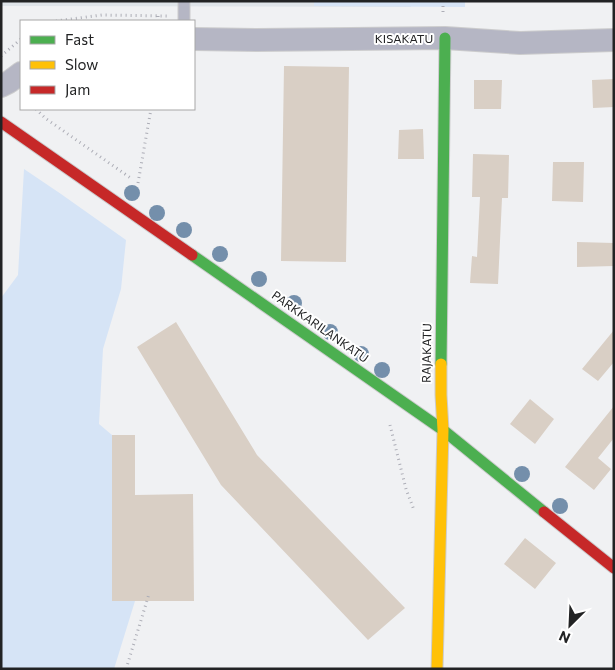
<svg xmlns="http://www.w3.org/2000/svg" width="615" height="670" viewBox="0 0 615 670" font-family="Commissioner,sans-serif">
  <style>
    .built { fill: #dfe4e9 }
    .green { fill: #d6e4f6 }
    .building { fill: #d9cfc5 }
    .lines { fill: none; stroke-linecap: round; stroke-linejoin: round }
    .lane-casing { stroke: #cccccd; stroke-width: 13 }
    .street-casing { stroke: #cccccd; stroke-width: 24 }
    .fast-casing { stroke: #cccccd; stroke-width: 13 }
    .slow-casing { stroke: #cccccd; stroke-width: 13 }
    .jam-casing { stroke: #cccccd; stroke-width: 13 }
    .path { stroke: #acadb6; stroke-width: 3; stroke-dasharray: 1 4; stroke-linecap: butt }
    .lane { stroke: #b5b6c4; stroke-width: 11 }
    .street { stroke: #b5b6c4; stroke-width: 22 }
    .fast { stroke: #4caf50; stroke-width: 11 }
    .slow { stroke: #ffc107; stroke-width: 11 }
    .jam { stroke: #c62828; stroke-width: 11 }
    .tree { fill: #748fab }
    .labels { text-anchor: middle; stroke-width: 4; stroke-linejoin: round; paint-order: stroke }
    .street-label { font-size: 12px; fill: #222324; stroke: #fff }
  </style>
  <rect width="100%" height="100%" fill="#f0f1f3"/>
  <path class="built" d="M1,1H411V7L1,6Z"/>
  <path class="green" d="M314,1H465V7L314,6Z
    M24,169L61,194L126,240L121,289L103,349L99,424L112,435V600L135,601L114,669H1V298L18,275Z"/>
  <path class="building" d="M284,66L349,67L346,262L281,261Z
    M614,79V107L593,108L592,80Z
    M474,80H502L501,109H474Z
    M423,129L424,159H398L399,130Z
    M473,154L509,155L508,198H502L498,284L470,283L472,256L477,257L480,197H472Z
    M553,162H584L583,202L552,201Z
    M577,242L614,243V266L577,267Z
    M176,322L257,455L405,608L368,640L221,485L137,347Z
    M614,330V362L598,381L582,369Z
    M530,399L554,419L535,444L510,424Z
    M614,406V438L598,458L611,469L594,490L565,467Z
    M112,435H135V495L193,494L194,601H112Z
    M525,538L556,563L535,589L504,564Z"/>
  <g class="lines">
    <g class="lane-casing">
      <path id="lane" d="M184,1V21"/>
    </g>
    <g class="street-casing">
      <path id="street" d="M194,39L257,40L445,38L520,43L614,40
        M1,86L9,82L21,73"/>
    </g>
    <g class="fast-casing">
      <path id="fast" d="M192,255L443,430L544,512
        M441,364L445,38"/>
    </g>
    <g class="slow-casing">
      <path id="slow" d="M437,669L443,430L441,395V364"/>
    </g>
    <g class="jam-casing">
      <path id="jam" d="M1,122L192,255
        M544,512L614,568"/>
    </g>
    <path class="path" d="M443,1V13
      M158,16V21
      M56,21L102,15L168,16
      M1,56L21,39
      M36,109L45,118L132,179
      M138,183L151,109
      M390,425L406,489L414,510
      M127,669V666L149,594"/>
    <use href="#lane" class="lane"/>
    <use href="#street" class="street"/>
    <use href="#fast" class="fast"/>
    <use href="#slow" class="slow"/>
    <use href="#jam" class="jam"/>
  </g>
  <g class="tree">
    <circle cx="132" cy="193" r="8"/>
    <circle cx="157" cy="213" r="8"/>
    <circle cx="184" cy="230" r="8"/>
    <circle cx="220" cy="254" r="8"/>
    <circle cx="259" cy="279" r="8"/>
    <circle cx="294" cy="303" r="8"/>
    <circle cx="330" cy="332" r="8"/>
    <circle cx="361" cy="354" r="8"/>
    <circle cx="382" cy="370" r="8"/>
    <circle cx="522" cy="474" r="8"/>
    <circle cx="560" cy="506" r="8"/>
  </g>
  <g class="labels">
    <g class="street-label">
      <text x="404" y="43">KISAKATU</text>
      <text transform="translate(320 327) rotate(35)" y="4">PARKKARILANKATU</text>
      <text transform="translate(427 353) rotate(-89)" y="4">RAJAKATU</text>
    </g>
  </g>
  <rect width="615" height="670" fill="none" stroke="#222324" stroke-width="5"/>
  <rect x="20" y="20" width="175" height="90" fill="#ffffff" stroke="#a7a7a7"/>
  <rect x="30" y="36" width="25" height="8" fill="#4caf50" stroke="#a7a7a7"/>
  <text x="65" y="45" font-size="15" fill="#222324">Fast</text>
  <rect x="30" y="61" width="25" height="8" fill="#ffc107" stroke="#a7a7a7"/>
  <text x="65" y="70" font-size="15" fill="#222324">Slow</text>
  <rect x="30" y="86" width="25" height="8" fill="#c62828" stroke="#a7a7a7"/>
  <text x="65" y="95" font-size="15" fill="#222324">Jam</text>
  <g transform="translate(570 625) rotate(204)" stroke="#ffffff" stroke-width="4" paint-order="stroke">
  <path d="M0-4L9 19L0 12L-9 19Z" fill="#222324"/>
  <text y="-8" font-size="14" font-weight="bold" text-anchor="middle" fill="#222324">N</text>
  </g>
</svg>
